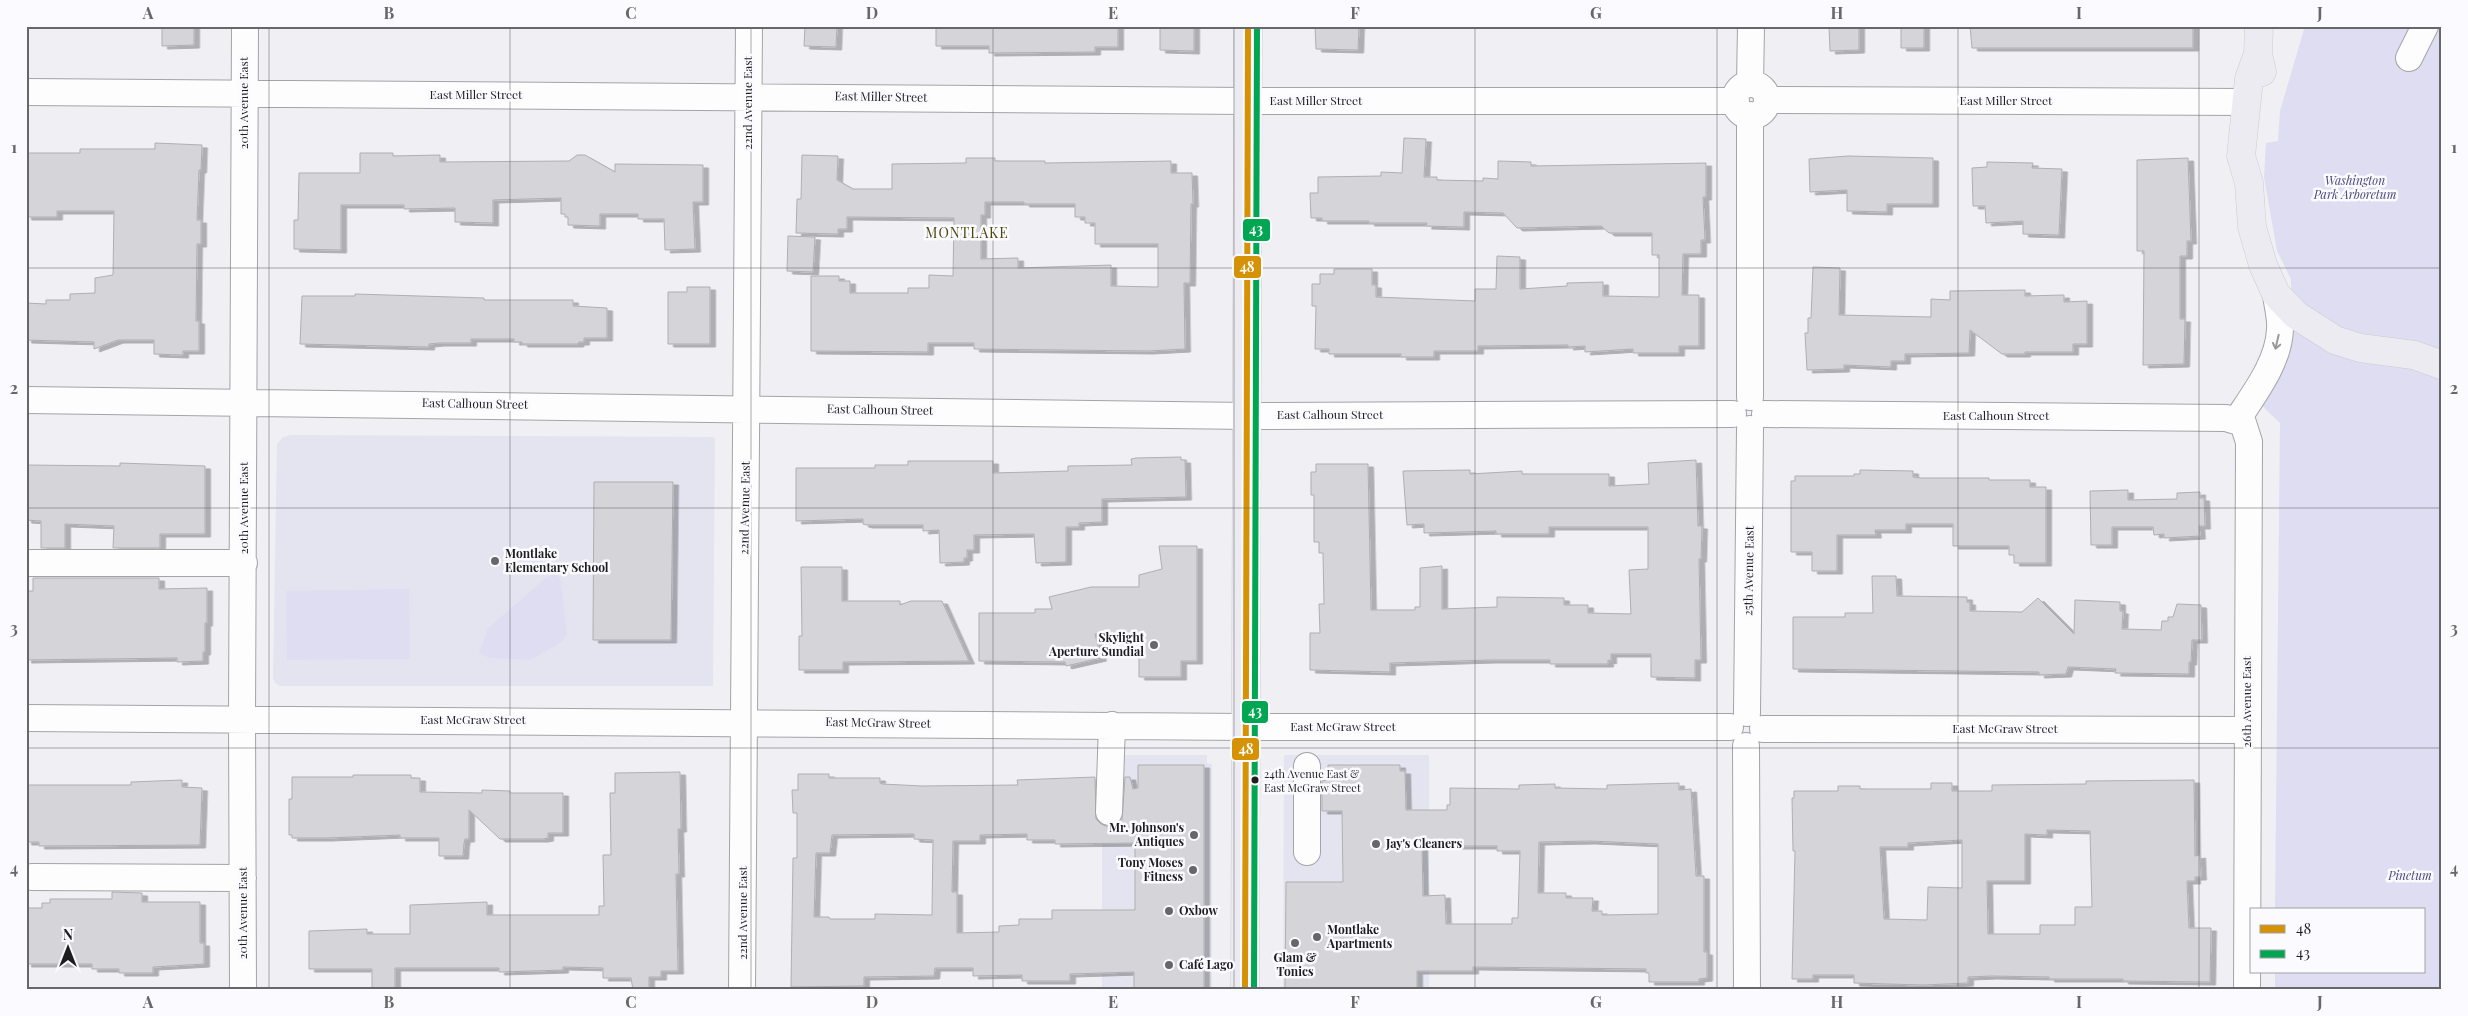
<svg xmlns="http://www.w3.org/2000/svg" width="2468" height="1016" viewBox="0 0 2468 1016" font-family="'Playfair Display',serif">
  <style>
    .built { fill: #e4e4f0 }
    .green { fill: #deddf2 }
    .building { fill: #d5d5d9; stroke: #afafb3; fill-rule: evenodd; filter: url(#shadow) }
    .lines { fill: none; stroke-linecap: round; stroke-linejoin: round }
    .minor-casing { stroke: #a4a4a8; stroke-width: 28 }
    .major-casing { stroke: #cccccf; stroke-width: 29 }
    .minor { stroke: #fdfdfd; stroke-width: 26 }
    .major { stroke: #ecebf2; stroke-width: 28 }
    .bus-1-casing { stroke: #fafaff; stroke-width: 10 }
    .bus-2-casing { stroke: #fafaff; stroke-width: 10 }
    .bus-1 { stroke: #d69205; stroke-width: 6 }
    .bus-2 { stroke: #00a651; stroke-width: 6 }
    .oneway { stroke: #99999a }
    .grid { fill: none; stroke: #67676b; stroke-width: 1; stroke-opacity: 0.55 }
    .poi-dot { fill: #67676b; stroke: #fafaff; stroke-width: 2 }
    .bus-dot { fill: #1e1e21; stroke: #fafaff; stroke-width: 2 }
    .labels { text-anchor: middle; stroke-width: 5; stroke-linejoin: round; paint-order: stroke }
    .bus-label { font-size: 11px; fill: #1e1e21; stroke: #fafaff; text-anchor: start }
    .street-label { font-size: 12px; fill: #1e1e21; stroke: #fafaff }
    .park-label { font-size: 12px; font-style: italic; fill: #4e4979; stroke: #fafaff }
    .poi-label { font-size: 12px; font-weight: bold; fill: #1e1e21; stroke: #fafaff; text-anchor: start }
    .neighbourhood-label { font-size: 14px; letter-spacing: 1px; fill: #4b4807; stroke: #fafaff }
    .line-badge { stroke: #fafaff; stroke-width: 2 }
    .badge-label { font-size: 14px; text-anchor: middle; font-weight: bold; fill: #fff }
    .neatline { fill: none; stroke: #67676b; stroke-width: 2 }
    .grid-label { font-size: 16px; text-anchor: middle; font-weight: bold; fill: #67676b }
  </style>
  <defs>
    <filter id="shadow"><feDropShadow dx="5.5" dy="3" stdDeviation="0" flood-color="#0004"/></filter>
  </defs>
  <rect width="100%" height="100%" fill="#efeff4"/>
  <path class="built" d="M291,435L713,437L715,439L713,686H281L276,684L273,678L277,444L283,437Z
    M1102,755H1207V763L1212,764V990H1102Z
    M1284,755H1429V990H1283Z"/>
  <path class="green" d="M2305,26H2442V990H2275V972H2424V910H2275L2280,423L2260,404L2291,336V279L2277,251L2264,177L2266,143L2278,141L2280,111Z
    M556,574L560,578L567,633L562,642L530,660L489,658L479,653L488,628L547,577Z
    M409,589L410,659L287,660L286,591Z"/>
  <path class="building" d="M162,26H194V45L162,46Z
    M805,26H837L836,47L804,46Z
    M936,26H1118V47H1095V52L989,53V46H936Z
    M1160,26H1194V51L1160,50Z
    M1315,26H1359L1358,50L1316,49Z
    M1829,26H1859V50L1830,51Z
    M1901,26H1924V48H1901Z
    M1970,26H2193V48H1972Z
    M1404,138L1426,139L1424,177H1437V180L1483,181V178L1498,179V161L1531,162V166L1706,163V197H1703L1705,240H1701V254H1683L1682,295H1699V346H1679V353H1633V349L1585,352V346L1568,347V345L1478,346V351H1434V357H1401V354H1329V349H1315L1316,306H1312V284H1320V274H1334V269H1372V285H1376V297L1475,301V289H1496L1497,256L1520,257V289L1567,286V283L1603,282V296L1659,297V255H1652V233H1609L1601,226L1517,228L1503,213L1464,212V227L1426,226L1427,223H1369V221H1322V218H1311L1310,193H1318V177L1381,176V172L1402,173Z
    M155,143L202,145L201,170H199L197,220H201V244H197L196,321H199V351H183V355L154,354V340H118L94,349V342L26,340V303L46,304V300H70V294L95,293V278L113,275L114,211H57V217H26V153H80V149H155Z
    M360,153H393V156L440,155V162L569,161L577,155H585L615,172V164L703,165V202H693L695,249L665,250L664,219H638V214H600V226L568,225V217H565V214H561V198L493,200V223L455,222V208L404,209V205H341V250L294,249V220H298L299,173H360Z
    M802,155L838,156L837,180L853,189H892V164L966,163V158H995V161H1045V163L1171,161V173H1192L1193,204H1191L1190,283H1184L1185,349L1148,351L974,349V343H928V352L811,351V276H839V281H850V293H908V288H929V275L953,276L954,218L847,217V229H838V234L796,233L797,199H801ZM985,202H1024V204H1075V217H1085V223H1095V244H1158V287L1111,286V265L1018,268V258L981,259V215H985Z
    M1848,156L1933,158V204H1887V212L1847,211V190L1810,192L1809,159Z
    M2188,158L2191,241H2187V256H2180V319H2185L2184,364L2143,365L2144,251H2137V160Z
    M1987,162L2033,163L2032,168L2062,169L2059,235L2023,234V221L1986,223L1985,206H1973L1972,168L1987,167Z
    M788,236L815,237L813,272L787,271Z
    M1813,267L1840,268L1839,315L1931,317V299L1950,300V291L2025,290V296L2064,295V302L2087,301V344H2073V352H2025V354H2002L1970,330L1969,353L1905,354V361H1891V367L1844,365V369L1807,370L1805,333H1808V318H1811Z
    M687,287H710V344H668V292H687Z
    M355,294L484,298V300H573V306L607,308V338H584V342H579L578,344H522V342H514V339H471V343H439L429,344V347L300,344L302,296H355Z
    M1181,457V460H1185L1186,497L1102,499V522L1079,523V527H1066V562L1036,563L1034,534L974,535V550H967V558H964V562L940,563L939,530L923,531V525H867L863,524V519L796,521V468H875V465H908V461H993V473L1068,471V466L1132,465L1131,459L1136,458Z
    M1696,460L1698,526H1702L1701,559H1699L1701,660H1695V678L1651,677V654H1611V661L1608,660V664H1550V660H1490L1390,663V672L1310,670V633H1320L1319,604H1324L1323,553H1319V542H1314V495H1311V472H1316V464H1368L1371,610H1415V607H1420V568L1442,566V609L1497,607V597L1564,598V605H1588V613L1631,614L1629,570L1648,569V527H1549V534H1496V531L1424,533V524L1407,525L1403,471L1470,470V474L1522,471V474H1609V486L1649,484L1648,463Z
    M120,463L205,466V534H160V548H113L114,526L65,524V548H41V521L26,520V465L120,466Z
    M1860,470L1913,471V477L1921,478H1989V480H2030V487H2046V563H2014V555H2009V546H1953V524H1906V530H1875L1876,535H1837V571H1812V552H1791V481H1795V476H1854V474H1860Z
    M594,482H673L671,640H593Z
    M2128,490V500L2177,499V493L2200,492V498H2204L2205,526H2199L2200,536L2164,538V534L2154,535L2153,527H2112V545H2091L2090,491Z
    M1159,546H1197V661H1181V677H1139V634H1095L1101,658L1066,666L1065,662L979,661V613H1035V609H1052L1049,597L1091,587H1139V575L1162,569Z
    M801,567H842V601H900V605L911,601H942L969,661L843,662V670H799V636H802Z
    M1872,576H1896L1897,596L1967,597V602H1970V611L2022,612L2038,598L2074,634L2075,600L2120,602V611H2123L2122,629L2161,630L2162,621H2168V617H2173L2177,604L2201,605L2202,640H2192L2191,662H2189V674L2115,673L2116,669L2068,667L2066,674L2039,675V672L1793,669V617H1845V613H1873Z
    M33,578H159V589L207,588V623H205V652H203V661L177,662V658L26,660V591H33Z
    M1138,765H1204V990H1134V972L1070,974V981H1022V975L973,976V968H935L934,976L864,977V986L791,987L793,858H797V813H793L792,790H798V774H829V778H880V783L882,784L922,786L1018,785L1017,780L1095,777L1096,819L1101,824L1109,827L1116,825L1122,820L1125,777H1130L1133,789L1138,788ZM914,834V839L933,840L932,915L875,914V919H830L829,917H814L816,853H830L832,835ZM1027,834V840H1055V844L1135,843V910H1052V919H1019V925L999,926V932L957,933V892H952L953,841H980V835Z
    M1328,765H1400V771H1405L1406,810H1447V805H1450V788L1519,789V785L1555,784V788L1607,789V785L1679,783V790L1691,789L1696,876H1704V952H1707V978L1699,979V982H1649V973H1646V969L1473,967V971H1417V990H1285L1286,882H1343L1342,811H1322V781L1328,780ZM1590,841L1658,844V914L1602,915V911H1592L1593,898H1566V893H1538L1539,842ZM1422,846H1497V851H1520L1518,918H1512V924H1446L1445,895L1423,896Z
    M680,772L681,829H678L679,874H676L678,971H661V977H649V990H633L631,978H603V968L563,967V970L499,972V968H395V990H372V969H309V931L367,929V934H410V905L487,902V915H599V906H604L603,855H611L610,793H615V773Z
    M353,775H411V778H420V792L482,793V790L510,791V793H563V833H548V838L543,839H500L469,810V839H465L464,843L463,856H439V838H400V835L327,838H292V835H289V799H292V777H353Z
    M182,780V787L202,788L200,845L39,846V842H26V785H131V782Z
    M2194,780L2195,856L2200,855L2201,877H2195V881H2187L2189,928H2211L2210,982L2123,981V979H2049V977L1991,976L1968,977V983L1923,985L1854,983V975H1813V979H1792L1795,851H1793L1792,798H1794V791H1838V786H1860V789H1931V783H1952V791H1992V785L2086,784V781ZM2047,830L2090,831L2092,907H2075V925H2040V934H1988L1987,881H2025V834L2047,835ZM1962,840V888L1928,887L1927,920L1884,919L1880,847H1908V843Z
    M112,892L142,893V902H200V943H204V964L153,967V973H119V969H92V964H26V908H42V903H50V899H112Z"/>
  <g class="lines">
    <g class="minor-casing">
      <path id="minor" d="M2409,58L2425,26
        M1750,84L1751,26
        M1735 100a16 16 0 1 1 32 0a16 16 0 1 1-32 0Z
        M26,92L1248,101H1736
        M1767,100L2245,102
        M1750,397V115
        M26,400L1247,416L1733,414
        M1765,414L2226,418L2243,423L2249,442L2247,990
        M2237,420C2254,394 2279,362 2280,329C2281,318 2277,305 2276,294
        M26,563H244
        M1747,713L1750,429
        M26,718L1245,727H1730
        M1763,729L2246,730
        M1746,746L1747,990
        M1307,766V852
        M1109,812L1112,725
        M32,877L243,878
        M243,990L242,718L245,26
        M742,990L749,26"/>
    </g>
    <g class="major-casing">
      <path id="major" d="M2259,26L2258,54L2262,72
        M2258,54L2249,79L2241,156L2249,183L2252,227L2263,265L2276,294L2296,315L2335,340L2360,348L2414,355L2442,365
        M1245,990L1248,26"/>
    </g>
    <use href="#minor" class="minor"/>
    <use href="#major" class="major"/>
    <g class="bus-1-casing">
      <path id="bus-1" d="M1245,990L1248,26"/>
    </g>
    <g class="bus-2-casing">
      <path id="bus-2" d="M1254,990L1257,26"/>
    </g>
    <use href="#bus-1" class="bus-1"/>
    <use href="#bus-2" class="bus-2"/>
  </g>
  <defs><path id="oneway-shaft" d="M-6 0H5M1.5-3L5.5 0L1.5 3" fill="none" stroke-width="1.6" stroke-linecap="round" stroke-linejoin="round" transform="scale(1.25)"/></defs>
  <use class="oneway" href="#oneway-shaft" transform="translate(2277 342) rotate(103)"/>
  <path class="grid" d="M269,26V990M510,26V990M751,26V990M993,26V990M1234,26V990M1475,26V990M1717,26V990M1958,26V990M2199,26V990M26,268H2442M26,508H2442M26,748H2442"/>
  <g class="poi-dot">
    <circle cx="495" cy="561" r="5"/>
    <circle cx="1154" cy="645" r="5"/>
    <circle cx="1194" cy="835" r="5"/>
    <circle cx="1376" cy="844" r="5"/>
    <circle cx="1193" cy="870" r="5"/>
    <circle cx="1169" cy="911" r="5"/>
    <circle cx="1317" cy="937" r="5"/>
    <circle cx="1295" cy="943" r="5"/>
    <circle cx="1169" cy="965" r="5"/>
  </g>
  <circle class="bus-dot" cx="1255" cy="780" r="4.5"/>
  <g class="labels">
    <g class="bus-label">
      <text x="1264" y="778">24th Avenue East &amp;<tspan x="1264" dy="14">East McGraw Street</tspan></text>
    </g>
    <g class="street-label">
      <text x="476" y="99">East Miller Street</text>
      <text transform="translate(881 97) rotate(1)" y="4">East Miller Street</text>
      <text x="1316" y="105">East Miller Street</text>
      <text x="2006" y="105">East Miller Street</text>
      <text transform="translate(244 103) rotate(-90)" y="4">20th Avenue East</text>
      <text transform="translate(748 103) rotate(-90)" y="4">22nd Avenue East</text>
      <text transform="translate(475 404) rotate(1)" y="4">East Calhoun Street</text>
      <text transform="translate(880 410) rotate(1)" y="4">East Calhoun Street</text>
      <text x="1330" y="419">East Calhoun Street</text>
      <text x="1996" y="420">East Calhoun Street</text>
      <text transform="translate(244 508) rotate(-90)" y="4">20th Avenue East</text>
      <text transform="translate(745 508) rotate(-89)" y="4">22nd Avenue East</text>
      <text transform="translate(1749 571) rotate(-89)" y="4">25th Avenue East</text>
      <text transform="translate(2247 702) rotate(-90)" y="4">26th Avenue East</text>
      <text x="473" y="724">East McGraw Street</text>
      <text transform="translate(878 723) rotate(1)" y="4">East McGraw Street</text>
      <text x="1343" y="731">East McGraw Street</text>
      <text x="2005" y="733">East McGraw Street</text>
      <text transform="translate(243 913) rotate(-90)" y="4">20th Avenue East</text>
      <text transform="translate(743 913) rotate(-90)" y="4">22nd Avenue East</text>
    </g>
    <g class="park-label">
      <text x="2355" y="185">Washington<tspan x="2355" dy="14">Park Arboretum</tspan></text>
      <text x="2410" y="880">Pinetum</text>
    </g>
    <g class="poi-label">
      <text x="505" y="558">Montlake<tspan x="505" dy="14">Elementary School</tspan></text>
      <text x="1144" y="642" text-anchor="end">Skylight<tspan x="1144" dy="14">Aperture Sundial</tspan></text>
      <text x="1184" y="832" text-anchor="end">Mr. Johnson's<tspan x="1184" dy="14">Antiques</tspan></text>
      <text x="1386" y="848">Jay's Cleaners</text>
      <text x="1183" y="867" text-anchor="end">Tony Moses<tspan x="1183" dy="14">Fitness</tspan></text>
      <text x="1179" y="915">Oxbow</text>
      <text x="1327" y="934">Montlake<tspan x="1327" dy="14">Apartments</tspan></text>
      <text x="1295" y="962" text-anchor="middle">Glam &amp;<tspan x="1295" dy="14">Tonics</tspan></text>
      <text x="1179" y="969">Café Lago</text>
    </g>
    <g class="neighbourhood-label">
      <text x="967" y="238">MONTLAKE</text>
    </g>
  </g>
  <g class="line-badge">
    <rect x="1242" y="218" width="29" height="24" rx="5" fill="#00a651"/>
    <rect x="1233" y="255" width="29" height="24" rx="5" fill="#d69205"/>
    <rect x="1241" y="700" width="28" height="24" rx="5" fill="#00a651"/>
    <rect x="1231" y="737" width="29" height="24" rx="5" fill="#d69205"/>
  </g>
  <g class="badge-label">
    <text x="1256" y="234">43</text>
    <text x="1247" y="272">48</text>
    <text x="1255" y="716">43</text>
    <text x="1246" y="754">48</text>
  </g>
  <rect width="2468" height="1016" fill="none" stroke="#fafaff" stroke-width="55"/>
  <rect x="2250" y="908" width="175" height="65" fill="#fafaff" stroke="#a2a2a6"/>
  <rect x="2260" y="925" width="25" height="8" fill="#d69205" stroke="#a2a2a6"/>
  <text x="2296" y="934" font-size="15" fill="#1e1e21">48</text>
  <rect x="2260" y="950" width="25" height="8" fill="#00a651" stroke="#a2a2a6"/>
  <text x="2296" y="958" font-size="15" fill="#1e1e21">43</text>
  <g transform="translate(68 948)" stroke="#fafaff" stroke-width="4" paint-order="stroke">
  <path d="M0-4L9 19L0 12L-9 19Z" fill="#1e1e21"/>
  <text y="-8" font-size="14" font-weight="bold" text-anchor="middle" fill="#1e1e21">N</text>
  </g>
  <rect x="28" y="28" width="2412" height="960" class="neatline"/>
  <g class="grid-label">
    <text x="148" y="19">A</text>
    <text x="389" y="19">B</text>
    <text x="631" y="19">C</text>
    <text x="872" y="19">D</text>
    <text x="1113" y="19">E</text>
    <text x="1355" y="19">F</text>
    <text x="1596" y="19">G</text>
    <text x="1837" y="19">H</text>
    <text x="2079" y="19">I</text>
    <text x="2320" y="19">J</text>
    <text x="14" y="153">1</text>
    <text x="2454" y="153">1</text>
    <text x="14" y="394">2</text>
    <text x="2454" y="394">2</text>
    <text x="14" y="634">3</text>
    <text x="2454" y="634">3</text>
    <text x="14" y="874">4</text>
    <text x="2454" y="874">4</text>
    <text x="148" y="1008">A</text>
    <text x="389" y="1008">B</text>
    <text x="631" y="1008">C</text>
    <text x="872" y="1008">D</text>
    <text x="1113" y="1008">E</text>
    <text x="1355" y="1008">F</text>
    <text x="1596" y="1008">G</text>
    <text x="1837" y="1008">H</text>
    <text x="2079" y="1008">I</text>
    <text x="2320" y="1008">J</text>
  </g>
</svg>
